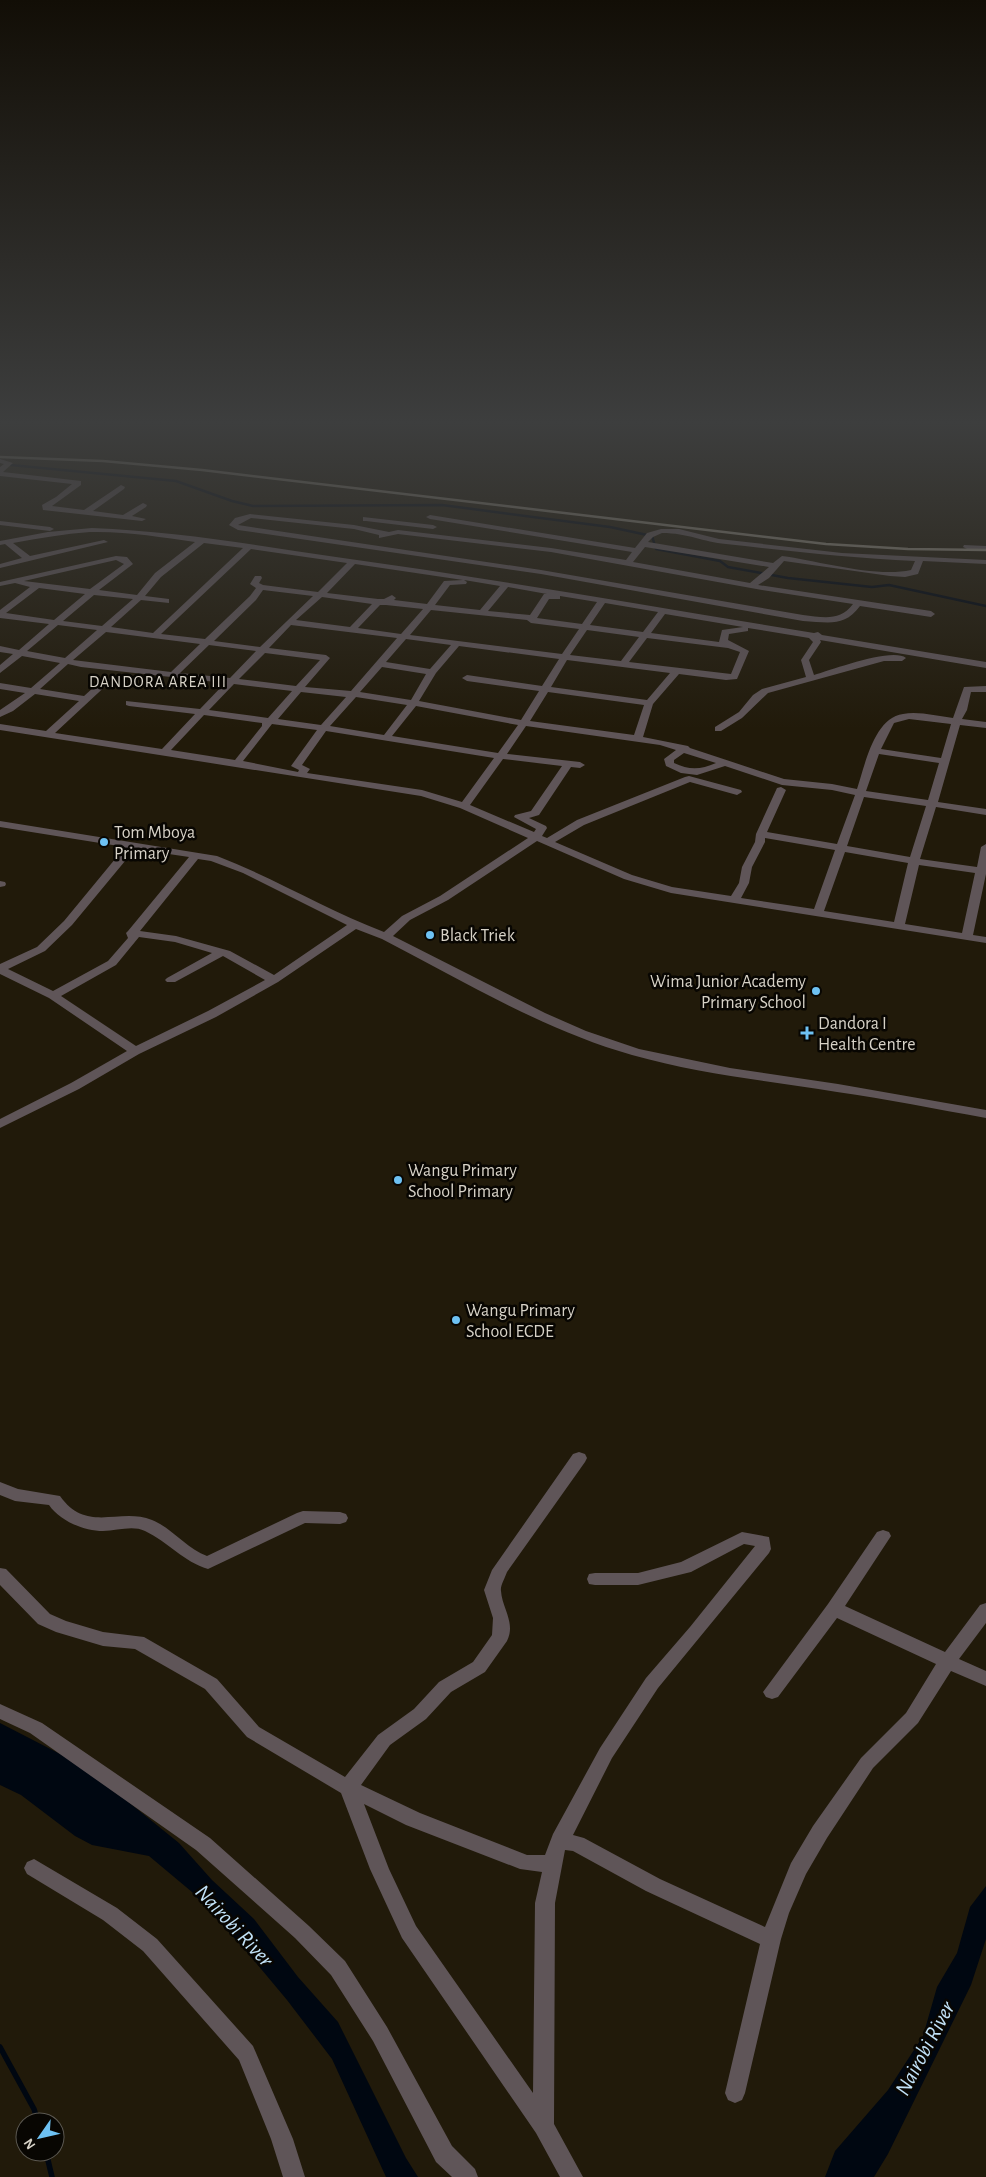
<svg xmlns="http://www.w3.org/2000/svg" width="986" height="2177" viewBox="0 0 986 2177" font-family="'Alegreya Sans',sans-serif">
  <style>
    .water { fill: #000711 }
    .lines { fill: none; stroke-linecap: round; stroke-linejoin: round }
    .stream-far1 { stroke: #000711; stroke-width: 2.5 }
    .stream { stroke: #000711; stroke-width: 5.5 }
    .minor { fill: #5f5558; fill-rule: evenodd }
    .rail { stroke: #888275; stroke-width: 2.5 }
    .poi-dot { fill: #6ec2f3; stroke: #080602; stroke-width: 2 }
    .labels { text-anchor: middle; stroke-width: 5; stroke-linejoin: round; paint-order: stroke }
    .far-quarter-label { font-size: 16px; letter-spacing: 1px; fill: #d7d2c7; stroke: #080602 }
    .poi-label { font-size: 18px; fill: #d7d2c7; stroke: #080602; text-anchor: start }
    .near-water-label { font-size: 22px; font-style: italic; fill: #c2e2f8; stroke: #080602 }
  </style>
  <rect width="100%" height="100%" fill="#211a0a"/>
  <path class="water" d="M0,1723L62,1755L105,1783L179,1843L212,1880L254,1919L298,1977L338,2022L406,2158L418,2177H386L332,2059L287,2000L246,1951L192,1892L149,1856L92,1845L75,1836L21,1795L0,1785Z
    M986,1886V1939L971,1985L888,2154L874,2177H825L835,2151L888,2090L923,2036L937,1987L957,1953L970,1907Z"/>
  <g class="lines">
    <path class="stream-far1" d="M11,465L176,481L232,501L253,506L442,505L610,527L652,536L656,549L720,561L728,567L788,578L872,587L889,585L986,606"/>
    <path class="stream" d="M0,2047L34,2109L38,2122
      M46,2152L52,2177"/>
    <path class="minor" d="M0,459L13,463L3,472L81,481V485L52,506L84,510L121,485L125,487L124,489L93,511L123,515L143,503L147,505L146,507L132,516L146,519L142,521L43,510L42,505L56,497L72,484L0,476V467L4,464L0,463Z
      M250,514L354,525L389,532L398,530L551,548L626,560L632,552L430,519L426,517L430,515L635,548L647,533L661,529H679L719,539L842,553L986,560V564L923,561L918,574L905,577L890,576L784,561L769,578L758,585L931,611L935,614L931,617L860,606C844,628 827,622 803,621L541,574L238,530L229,525L235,518ZM251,518L354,529L379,535V538L398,534L551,552L762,590L853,604C840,622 822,617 803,615L541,570L238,525ZM662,533C688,533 703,542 726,544C789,551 851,558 915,561L911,570C876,578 819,561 782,556L773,563L648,542L653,537ZM645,547L769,567L750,583L633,562Z
      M363,517L433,525L437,527L433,529L366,521H363Z
      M0,521L50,527L54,529L50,531L0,525Z
      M92,528C174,531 255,545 336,557C496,579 655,607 814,633L818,632L822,635L986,662V668L820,640L821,642L809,660L814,675C832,670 892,647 906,658L902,661H884L768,693L742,718L721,731H715V727L739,712L753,695L762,689L806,677L801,660L813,642L809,638L748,628V631L729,634L728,640L749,651L737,679L726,680L679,674L653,704L643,737L688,746L690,748L784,779L832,784L857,789C865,765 874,718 903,714C918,711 937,716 953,718L964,687L986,686V692H971L967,710L962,719L986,722V728L960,725L938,802L986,809V815L936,807L920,859L977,867L981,847L986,844V874L973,935L986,937V943L671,893L624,879L537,841L448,900L410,920L393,936L545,1013L586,1031L639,1049L730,1068L838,1084L986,1110V1118C936,1109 887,1099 837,1092C769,1081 699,1074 632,1055C544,1030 463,981 382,939L356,929L278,982L216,1017L139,1054L79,1089L0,1128V1119L71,1083L127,1051L49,998L0,974V964L37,947L64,921L125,847L0,827V821L217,856C274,878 327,910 384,932L402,916L440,896L528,838L460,808L421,796L0,730V724L46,731L79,701L35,694L13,711L0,717V710L25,693L0,689V683L31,688L60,663L22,656L0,673V665L13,654L0,652V646L19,650L49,624L0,618V610L30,587L15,583L0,586V582L116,556L127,557L133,564L99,590L137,595L155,573L195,542C161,537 125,531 90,532C64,534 39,538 13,543L30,556L104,540L108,542L0,568V564L22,558L5,544L0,545V541L48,532ZM204,543L243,548L153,633L111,627L141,600L169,603V599L145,596L161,577ZM251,549L347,563L318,592L263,585L259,583L262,578L261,576H255L250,584L256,588L250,596L205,639L161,634ZM116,560L124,564L90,589L24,581ZM355,564L463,580L444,581L427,604L394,600L396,598L392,595L384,599H378L327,593ZM464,580L500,586L480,610L435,605L450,585L466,584L467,582ZM508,587L547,594H544L530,615L488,611ZM39,588L85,594L54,620L6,613ZM263,590L313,596L260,647L214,641L256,600ZM94,595L133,599L102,626L63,621ZM560,596L597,602L582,624L537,618L549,599H560ZM322,597L372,604L350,627L296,620ZM605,603L658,612L643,632L590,625ZM380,605H386L423,609L401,634L358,628ZM431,610L527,620L531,623L579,629L562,654L410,635ZM665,614L743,627L722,630L719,642L651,633ZM58,625L97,630L65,658L27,651ZM291,625L397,638L351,691L305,687L330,658L326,655L269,648ZM587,630L639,637L621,661L570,655ZM106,632L200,644L171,672L73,660ZM647,638L728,648L740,652L731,674L629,662ZM406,639L451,645L430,669L386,662ZM209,645L256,651L230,678L180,673ZM459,646L559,659L542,686L467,675L462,678L467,681L539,691L521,720L419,701L436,673ZM265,653L320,660L296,686L239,679ZM567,660L670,673L647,700L551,687ZM68,664L81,667L225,683L200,709L126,701V705L129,706L195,714L162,749L55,733L112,680L107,677L104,678L84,696L40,689ZM382,667L426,674L411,700L360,692ZM234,684L292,691L268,718L209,710ZM301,692L346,697L321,725L278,719ZM548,692L644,705L634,735L530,721ZM356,697L407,705L384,735L330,726ZM416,706L518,725L498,753L392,736ZM204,715L262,723V726L235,760L171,750ZM909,719L951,724L941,758L881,749L894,723ZM272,724L317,730L291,766L299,770L298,772L243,761ZM526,726L660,745L676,750L664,759L666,766L681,773L697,775L725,766L782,785L832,790L855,795L837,844L767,832L786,790L781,787L777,788L756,834L755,842L742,867L739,883L731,896L672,887L632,875L555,842L584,825L690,782L737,795L742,792L741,790L689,776L685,777L577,820L547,838L542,836L547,828L546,826L529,818L539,815L571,767L580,768L585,765L580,762L507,754ZM326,731L494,758L462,802L422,790L307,773L310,769L302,765ZM684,753L716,763C700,770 689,770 674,763V760ZM879,754L939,763L928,800L866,791ZM503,759L562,766L531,811L515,815L514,817L536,829L534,832L470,805ZM864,797L926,806L910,857L847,846ZM765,838L835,850L814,909L741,898L749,883L752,867L765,842ZM135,849L189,857L128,931L126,933L128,938L108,961L53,991L8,969L45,951L72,925ZM845,852L908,863L894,922L824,911ZM198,859L211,861L243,873L347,925L274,975L230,951L176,936L140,931ZM919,865L975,873L962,933L905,924ZM139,937L175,942L212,953L167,978L165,980L167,982H175L223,956L265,980L208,1011L136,1046L61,996L116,965Z
      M964,545L986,546V550L967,549L963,547Z
      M0,881L5,882L6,884L5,886L0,887Z
      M579,1452L585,1454L587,1458L585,1462L507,1572C505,1578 500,1586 501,1591C502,1608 516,1623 507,1641L485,1672L451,1692L426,1719L390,1745L361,1785L420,1813L527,1855H545L553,1834L600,1748L646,1678L690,1627L755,1546L744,1544L691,1572L638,1585H595L589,1584L587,1579L589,1574L595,1573H638L681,1562L742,1532L769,1537L771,1549L769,1553L658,1688L612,1758L573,1835L584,1838L660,1879L765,1927L791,1863L813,1826L861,1758L906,1713L936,1664L837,1618L778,1697L772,1699L766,1697L763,1692L828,1604L877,1532L883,1530L889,1532L891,1536L845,1606L945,1652L980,1605L986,1603V1623L959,1659L986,1671V1686L951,1671L918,1723L873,1768L827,1838L806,1874L789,1913L781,1939L745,2093L742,2100L735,2103L728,2100L725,2093L760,1944L646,1891L573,1851L565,1850L555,1903L554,2124L583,2177H560L536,2133L402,1938L370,1869L341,1793L247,1737L205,1689L135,1649L103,1646L56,1632L38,1624L0,1585V1568L6,1569L50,1614L66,1621L103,1632L144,1637L217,1679L259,1727L345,1777L378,1735L414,1709L439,1682L473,1662L492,1635L493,1618L484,1590L492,1570L573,1454ZM364,1804L406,1825L520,1869L542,1872L535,1903L533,2093L416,1926L389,1869Z
      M0,1482L18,1489L60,1496C87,1534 119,1507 152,1520C172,1528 187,1549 207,1556L297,1513L303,1511L340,1512L346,1514L348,1518L346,1522L340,1524L305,1523L208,1569C184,1562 168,1542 145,1531C132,1525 117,1531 103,1531C84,1531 60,1521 49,1505L15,1501L0,1495Z
      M0,1704L42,1723L210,1838L309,1926L345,1961L387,2027L452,2146L475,2169L478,2177H452L436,2162L373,2041L331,1975L295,1938L196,1850L30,1733L0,1719Z
      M34,1859L117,1908L157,1939L253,2046L293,2139L305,2177H283L271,2139L239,2060L143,1951L103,1920L27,1874L24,1868L27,1862Z"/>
    <path class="rail" d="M0,457L103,461L202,470L826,544L908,549L986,550"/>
  </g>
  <linearGradient id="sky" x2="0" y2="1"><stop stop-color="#120e06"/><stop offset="0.58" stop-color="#3d3e3e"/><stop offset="1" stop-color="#3d3e3e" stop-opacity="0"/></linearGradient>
  <rect width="986" height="729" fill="url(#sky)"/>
  <g class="poi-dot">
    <circle cx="104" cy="842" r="5"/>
    <circle cx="430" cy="935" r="5"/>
    <circle cx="816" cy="991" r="5"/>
    <path d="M804.5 1025.5h5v5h5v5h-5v5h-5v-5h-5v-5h5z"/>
    <circle cx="398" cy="1180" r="5"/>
    <circle cx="456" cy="1320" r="5"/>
  </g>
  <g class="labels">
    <g class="far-quarter-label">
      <text x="158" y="687">DANDORA AREA III</text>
    </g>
    <g class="poi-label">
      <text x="114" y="838">Tom Mboya<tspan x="114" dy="21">Primary</tspan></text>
      <text x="440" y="941">Black Triek</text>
      <text x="806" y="987" text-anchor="end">Wima Junior Academy<tspan x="806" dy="21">Primary School</tspan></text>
      <text x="818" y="1029">Dandora I<tspan x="818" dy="21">Health Centre</tspan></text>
      <text x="408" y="1176">Wangu Primary<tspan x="408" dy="21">School Primary</tspan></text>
      <text x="466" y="1316">Wangu Primary<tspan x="466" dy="21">School ECDE</tspan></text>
    </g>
    <g class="near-water-label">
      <text transform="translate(235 1925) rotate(47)" y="8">Nairobi River</text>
      <text transform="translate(924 2048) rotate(-62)" y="8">Nairobi River</text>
    </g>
  </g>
  <g transform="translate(40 2137) rotate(236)"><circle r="24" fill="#080602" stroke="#5b5851"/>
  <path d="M0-4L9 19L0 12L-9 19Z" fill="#6ec2f3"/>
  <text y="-8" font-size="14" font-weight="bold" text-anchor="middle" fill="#d7d2c7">N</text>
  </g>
</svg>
